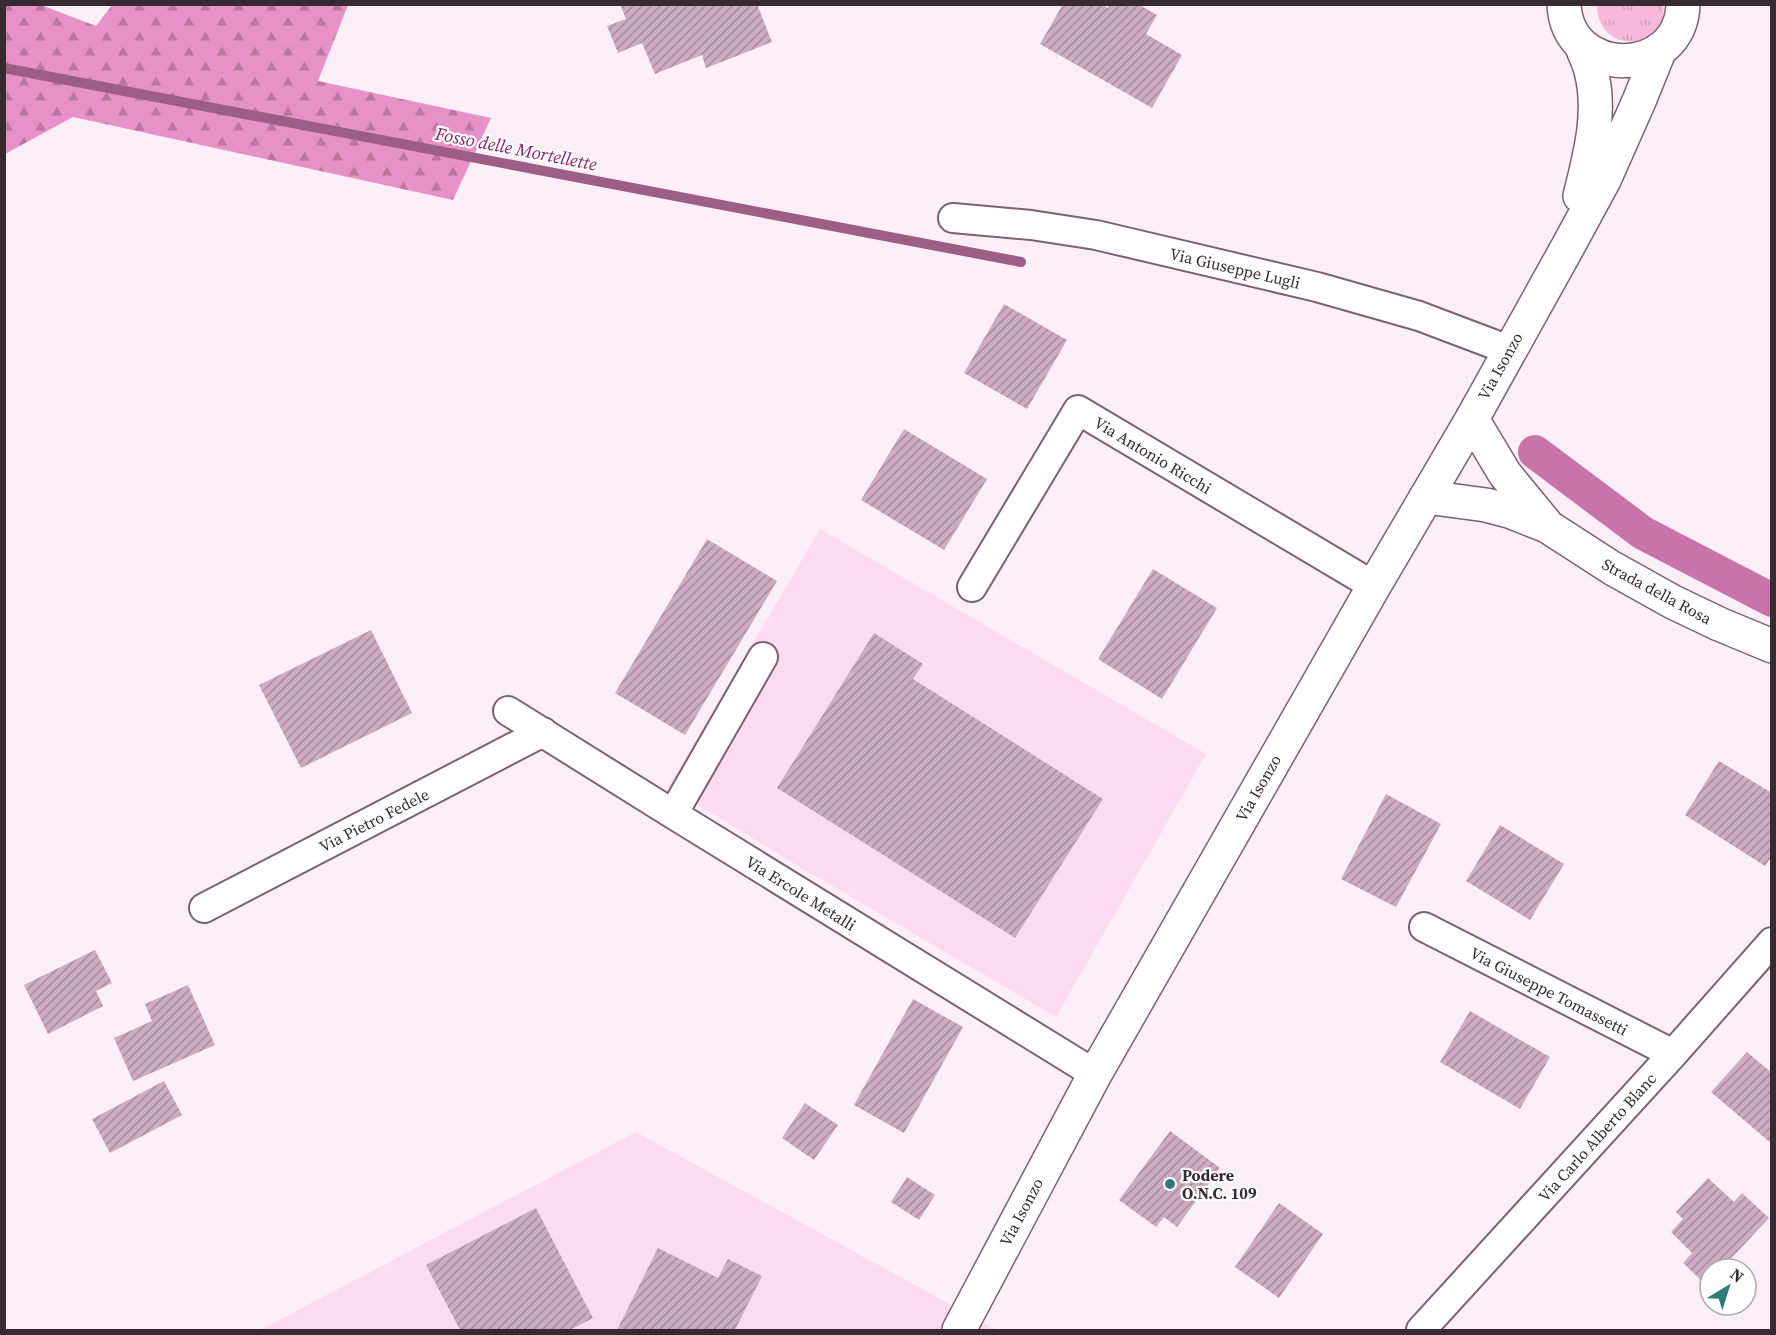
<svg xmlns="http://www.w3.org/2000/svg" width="1776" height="1335" viewBox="0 0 1776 1335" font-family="'Source Serif 4',serif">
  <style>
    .built { fill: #fddbef }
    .grass { fill: url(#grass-tufts) }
    .forest { fill: url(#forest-firs) }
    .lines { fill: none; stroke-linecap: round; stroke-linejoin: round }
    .stream { stroke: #9c5e86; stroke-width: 10 }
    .canal { stroke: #c874aa; stroke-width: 34 }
    .building { fill: url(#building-hatch) }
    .minor-casing { stroke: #7d6072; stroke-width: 32 }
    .tertiary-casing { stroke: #7d6072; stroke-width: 36 }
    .secondary-casing { stroke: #7d6072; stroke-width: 36 }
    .minor { stroke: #fff; stroke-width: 28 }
    .tertiary { stroke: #fff; stroke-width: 33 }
    .secondary { stroke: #fff; stroke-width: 33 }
    .poi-dot { fill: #327a78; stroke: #fff; stroke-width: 2 }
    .labels { text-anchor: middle; stroke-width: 4.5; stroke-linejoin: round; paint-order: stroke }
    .street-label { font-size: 16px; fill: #372a31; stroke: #fff }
    .poi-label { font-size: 16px; font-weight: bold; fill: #372a31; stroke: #fff; text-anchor: start }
    .water-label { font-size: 18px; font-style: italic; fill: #842168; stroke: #fff }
  </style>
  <defs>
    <pattern id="grass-tufts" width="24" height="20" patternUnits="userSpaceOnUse" patternTransform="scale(1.5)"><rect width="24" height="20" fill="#f7b8de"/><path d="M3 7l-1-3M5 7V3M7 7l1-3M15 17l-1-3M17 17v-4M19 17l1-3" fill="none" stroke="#d49ebf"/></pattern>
    <pattern id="forest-firs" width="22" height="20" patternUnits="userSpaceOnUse" patternTransform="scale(1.5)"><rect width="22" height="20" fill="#e691c7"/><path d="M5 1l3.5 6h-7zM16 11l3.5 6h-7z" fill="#bb77a2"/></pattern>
    <pattern id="building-hatch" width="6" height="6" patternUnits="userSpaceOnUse" patternTransform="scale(1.5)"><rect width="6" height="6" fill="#cdacbf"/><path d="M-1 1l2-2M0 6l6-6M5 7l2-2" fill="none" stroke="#a78c9c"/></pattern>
  </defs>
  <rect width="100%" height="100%" fill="#fceef6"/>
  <path class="built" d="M820,529L1206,754L1056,1017L798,866L668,787Z
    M636,1132L997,1330H260Z"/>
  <path class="grass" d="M1597,5H1663C1668,51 1597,56 1597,5Z"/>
  <path class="forest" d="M5,4L41,5L96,26L112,5H348L318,81L491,118L453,200L73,117L5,154Z"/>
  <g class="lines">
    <path class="stream" d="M4,68L1021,262"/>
    <path class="canal" d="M1535,452L1643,533L1772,600"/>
  </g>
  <path class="building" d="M620,4H757L772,42L706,68L702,55L655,74L642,43L618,53L607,26L626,19Z
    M1063,4H1101L1108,8L1110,4H1138L1157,15L1146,34L1182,55L1152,108L1040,44Z
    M1004,304L1067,340L1027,409L964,373Z
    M904,429L987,479L944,550L861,500Z
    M707,539L777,581L685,735L615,693Z
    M1153,569L1217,608L1162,699L1098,659Z
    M371,630L412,713L301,768L259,685Z
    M874,633L923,664L913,679L1103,799L1015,938L777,788Z
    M1719,761L1772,793V856L1765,866L1685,815Z
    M1386,794L1441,824L1396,907L1341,879Z
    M1500,825L1564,864L1530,920L1466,881Z
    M95,950L112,983L96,991L103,1006L48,1034L24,985Z
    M188,985L215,1045L133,1081L114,1038L152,1021L145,1004Z
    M913,999L963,1027L904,1133L854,1105Z
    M1470,1011L1550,1057L1520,1109L1440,1062Z
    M1747,1052L1772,1073V1144L1711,1092Z
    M164,1081L182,1115L110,1153L92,1119Z
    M805,1103L838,1125L814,1160L782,1138Z
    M1170,1131L1220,1168L1177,1227L1164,1217L1156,1227L1119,1200Z
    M907,1177L935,1195L919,1220L891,1202Z
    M1708,1178L1734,1202L1742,1193L1769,1218L1721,1269H1710V1280L1706,1285L1683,1263L1692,1253L1671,1232L1683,1219L1676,1212Z
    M1279,1203L1323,1234L1279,1298L1235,1267Z
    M536,1208L593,1318L570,1330H460L426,1265Z
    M658,1248L718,1278L728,1259L762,1276L735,1330H617Z"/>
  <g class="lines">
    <g class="minor-casing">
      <path id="minor" d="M953,218L1031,225L1096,235L1317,287L1419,316L1509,350
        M972,587L1078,410L1374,586
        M508,711L673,814L1095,1074
        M673,814L763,657
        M204,908L543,732
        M1424,927L1673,1054
        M1421,1330L1673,1054L1772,942"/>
    </g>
    <g class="tertiary-casing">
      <path id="tertiary" d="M1472,419L1505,474L1546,524
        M1426,497L1486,505L1509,511L1547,526L1612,568L1673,602L1719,624L1772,646"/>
    </g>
    <g class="secondary-casing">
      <path id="secondary" d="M1564,4C1567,80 1681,79 1683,4
        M1580,196C1590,156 1602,112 1591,71C1589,62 1584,53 1581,44
        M959,1330L1095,1074L1374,586L1472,419L1566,250L1604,180L1639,101L1660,49"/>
    </g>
    <use href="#minor" class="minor"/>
    <use href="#tertiary" class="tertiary"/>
    <use href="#secondary" class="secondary"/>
  </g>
  <circle class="poi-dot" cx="1170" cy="1184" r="6"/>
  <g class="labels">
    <g class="street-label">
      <text transform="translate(1235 268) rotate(13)" y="6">Via Giuseppe Lugli</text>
      <text transform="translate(1500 366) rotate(-61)" y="6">Via Isonzo</text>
      <text transform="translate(1153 455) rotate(31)" y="6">Via Antonio Ricchi</text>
      <text transform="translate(1657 591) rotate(28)" y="6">Strada della Rosa</text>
      <text transform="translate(1258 788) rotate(-60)" y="6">Via Isonzo</text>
      <text transform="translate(374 820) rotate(-27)" y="6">Via Pietro Fedele</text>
      <text transform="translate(801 893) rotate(32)" y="6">Via Ercole Metalli</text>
      <text transform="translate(1549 991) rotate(27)" y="6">Via Giuseppe Tomassetti</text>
      <text transform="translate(1597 1137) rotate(-48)" y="6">Via Carlo Alberto Blanc</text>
      <text transform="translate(1021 1212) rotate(-62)" y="6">Via Isonzo</text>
    </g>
    <g class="poi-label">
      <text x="1182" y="1181">Podere<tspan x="1182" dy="18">O.N.C. 109</tspan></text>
    </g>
    <g class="water-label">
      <text transform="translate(516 149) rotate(11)" y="6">Fosso delle Mortellette</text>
    </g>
  </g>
  <rect width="1776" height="1335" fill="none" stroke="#372a31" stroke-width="12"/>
  <g transform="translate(1728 1287) rotate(38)"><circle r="28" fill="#ffffff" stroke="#afaaad" stroke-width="1.5"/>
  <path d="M0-4.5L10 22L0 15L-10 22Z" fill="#327a78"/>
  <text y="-9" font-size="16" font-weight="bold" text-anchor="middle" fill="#372a31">N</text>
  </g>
</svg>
